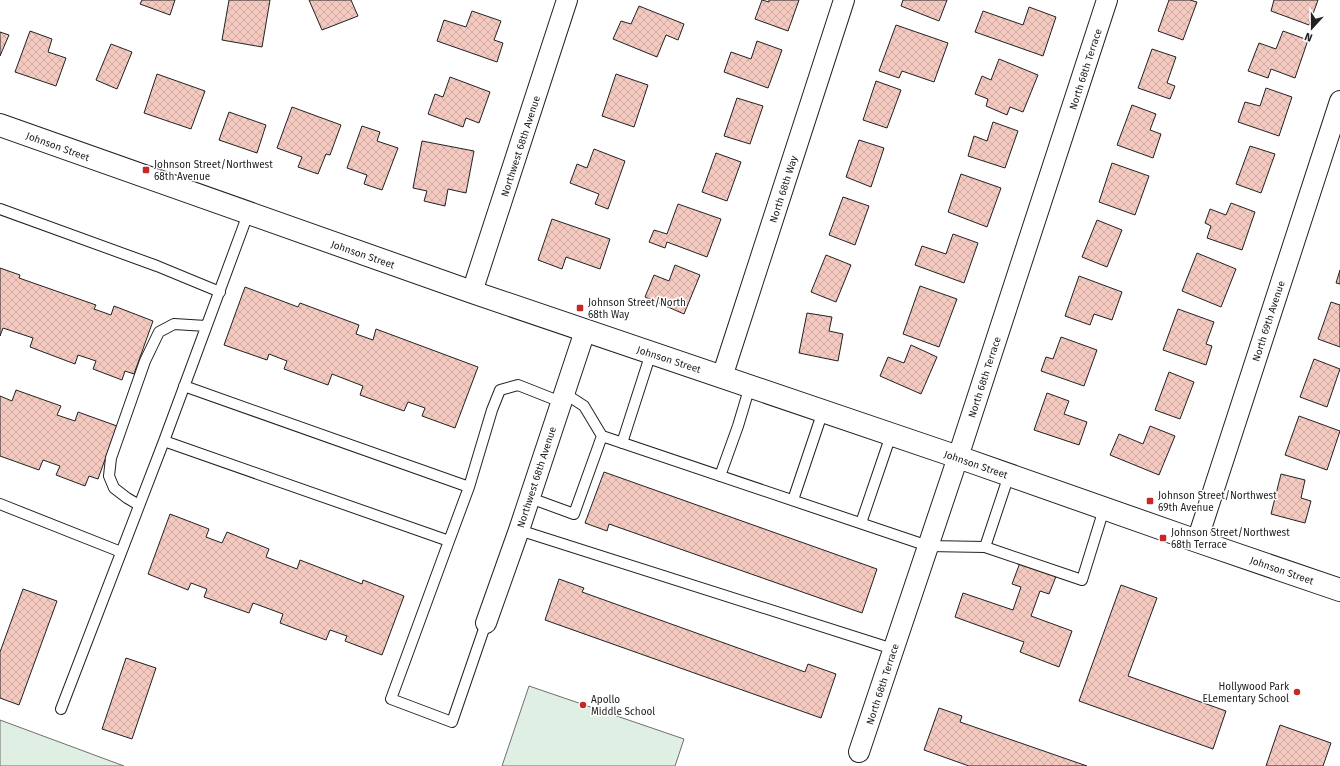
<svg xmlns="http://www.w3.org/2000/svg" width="1340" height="766" viewBox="0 0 1340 766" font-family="'Fira Sans',sans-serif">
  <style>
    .green { fill: #e0efe3; stroke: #6f6f6f }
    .building { fill: url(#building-cross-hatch); stroke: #222 }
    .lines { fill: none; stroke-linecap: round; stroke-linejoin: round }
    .lane-casing { stroke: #222; stroke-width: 12 }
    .street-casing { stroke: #222; stroke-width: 22 }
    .secondary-casing { stroke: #222; stroke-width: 24 }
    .lane { stroke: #fff; stroke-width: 10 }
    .street { stroke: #fff; stroke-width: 20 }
    .secondary { stroke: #fff; stroke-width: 22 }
    .poi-dot { fill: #c62828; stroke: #fff; stroke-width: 1.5 }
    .labels { text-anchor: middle; stroke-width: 3; stroke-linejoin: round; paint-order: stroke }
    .street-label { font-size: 10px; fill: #222; stroke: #fff }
    .poi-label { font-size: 10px; fill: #222; stroke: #fff; text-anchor: start }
  </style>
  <defs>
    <pattern id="building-cross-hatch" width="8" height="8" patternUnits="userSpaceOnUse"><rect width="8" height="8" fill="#f3c9c0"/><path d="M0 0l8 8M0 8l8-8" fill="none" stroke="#d0aca5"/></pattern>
  </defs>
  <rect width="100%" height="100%" fill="#fff"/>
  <path class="green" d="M529,686L684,739L675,766H502Z
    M0,720L124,766H0Z"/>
  <path class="building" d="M142,0H175L170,15L140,4Z
    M229,0H270L262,47L222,40Z
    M309,0H351L358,16L322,30Z
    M762,0L769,2V0H799L788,31L755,19Z
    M903,0H947L939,21L901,6Z
    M1169,0H1190L1197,2L1183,40L1158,31Z
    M1274,0H1318L1309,25L1271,11Z
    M639,6L684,24L678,40L666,35L657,57L613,39L621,21L631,24Z
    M1029,7L1056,17L1043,56L975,32L983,11L1023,25Z
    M472,11L501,21L494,40L503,43L497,62L437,41L444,20L466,27Z
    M896,25L948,43L934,82L902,71L899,78L879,71Z
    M30,31L52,39L48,52L66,58L56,86L15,72Z
    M1283,31L1308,40L1295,78L1271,69L1268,78L1248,71L1259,43L1276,49Z
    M0,32L9,35L0,56Z
    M757,41L782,50L768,88L724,72L731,52L751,59Z
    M111,44L132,52L117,89L96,80Z
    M1152,49L1176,57L1167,83L1175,86L1170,99L1138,88Z
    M999,59L1038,75L1023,112L1010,107L1007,115L986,106L988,99L975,94L982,76L991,80Z
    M157,74L205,91L191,129L144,113Z
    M616,74L648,85L634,127L602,116Z
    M450,77L490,92L479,123L466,118L463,127L428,114L435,94L443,97Z
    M876,81L901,90L887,128L863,120Z
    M1266,88L1292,97L1279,136L1238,122L1245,102L1260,106Z
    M737,98L763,106L750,144L724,136Z
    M1132,105L1156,114L1150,130L1161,134L1153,158L1117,145Z
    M292,107L341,125L330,155L326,154L318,174L298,167L302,157L277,148Z
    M229,112L266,125L257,153L219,140Z
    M993,122L1018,131L1005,168L968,156L974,136L987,141Z
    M362,126L380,132L377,141L398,148L382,190L364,184L367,175L347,168Z
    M859,140L884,148L871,187L846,177Z
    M422,141L474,151L466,193L448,189L445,206L424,201L427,191L413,188Z
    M1250,146L1275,154L1261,193L1236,184Z
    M594,149L625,161L608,209L595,204L599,194L570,183L577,164L587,168Z
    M716,153L741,162L727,201L702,192Z
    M1112,163L1149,176L1135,215L1099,202Z
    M961,174L1001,188L987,227L948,212Z
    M843,197L869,206L855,245L829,235Z
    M1231,203L1255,212L1242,250L1207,238L1211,226L1205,223L1210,209L1226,215Z
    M678,204L721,219L707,257L667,242L665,248L649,242L654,230L667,234Z
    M552,219L610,239L600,269L566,257L562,269L538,260Z
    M1097,220L1122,230L1107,267L1082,257Z
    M953,234L978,243L964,283L915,265L922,246L946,254Z
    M1197,253L1236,269L1221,307L1182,291Z
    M826,255L851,265L836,302L811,292Z
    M675,265L700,275L684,314L645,297L654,275L669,281Z
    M0,268L20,275L19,278L96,305L94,309L111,315L114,306L153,321L134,374L125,371L122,380L93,369L96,361L78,355L75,364L30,347L33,338L3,328L0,336Z
    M1340,270V284L1336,283Z
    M1079,276L1122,292L1112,320L1094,314L1090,325L1065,316Z
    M920,286L957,299L939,347L903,334Z
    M245,287L298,307L300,303L359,325L356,334L373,340L376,329L478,367L455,428L422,416L425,408L408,402L404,411L360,395L363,386L332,374L328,385L284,369L287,361L269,354L267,360L224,345Z
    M1331,302L1340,305V347L1318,339Z
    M1178,309L1214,322L1206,344L1212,346L1206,365L1163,350Z
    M807,313L832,317L829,331L843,334L838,361L799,353Z
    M1061,337L1097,350L1084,386L1041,371L1046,357L1053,359Z
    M911,345L937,357L921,394L880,376L888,357L904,363Z
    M1314,359L1340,369L1327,407L1300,397Z
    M1169,372L1194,382L1180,419L1155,410Z
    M16,390L61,406L57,415L75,421L78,412L117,426L98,479L89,476L85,486L56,475L60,466L43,460L39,470L0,456V396L12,401Z
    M1047,393L1069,401L1064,414L1087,422L1079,445L1034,430Z
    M1299,416L1340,431L1327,470L1285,455Z
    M1150,426L1175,436L1159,475L1110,455L1119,434L1143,444Z
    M604,472L877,569L862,613L609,524L607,531L585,523Z
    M1281,474L1305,480L1301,498L1311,501L1305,523L1271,514Z
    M170,514L209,529L206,537L222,543L227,532L269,549L266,557L297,569L300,560L362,584L363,580L404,596L382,655L345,641L347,636L330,630L326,640L280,623L283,614L253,603L249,613L204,597L207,589L191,583L188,590L148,574Z
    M1021,560L1057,574L1049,594L1040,591L1031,616L1072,631L1059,667L1020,652L1024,642L955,617L963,593L1013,610L1021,587L1012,584Z
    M559,579L584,588L582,592L805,672L808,664L836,674L821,718L545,620Z
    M1121,585L1157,598L1128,676L1226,711L1213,749L1079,701Z
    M23,589L57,601L19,705L0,698V652Z
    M126,658L156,668L132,739L102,729Z
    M939,708L962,716L960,722L1087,766H969L924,750Z
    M1280,725L1331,743L1323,766H1266Z"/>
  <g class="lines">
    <g class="lane-casing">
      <path id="lane" d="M0,209L157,266L220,292
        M564,393L584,406L602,436L928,546L985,547L1082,580L1104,509
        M164,441L449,541L469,487L184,386
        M622,443L651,353
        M720,476L738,426L750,386
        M469,487L492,410L500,390L518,385L561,402
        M530,498L574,514L602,436
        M793,500L823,411
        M0,504L121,552
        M139,505L127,498L114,488L109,476L111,458L145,361L159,332L174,324L206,326
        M861,523L891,435
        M519,530L893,649
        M449,541L391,699L452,722L486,623
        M985,547L1009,475
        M61,709L164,441L248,214"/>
    </g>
    <g class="street-casing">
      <path id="street" d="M472,292L567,0
        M722,377L844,0
        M1197,541L1340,101
        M486,623L519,530L585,331
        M859,752L958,457L1107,0"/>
    </g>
    <g class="secondary-casing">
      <path id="secondary" d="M0,125L472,292L958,457L1197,541L1340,590"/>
    </g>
    <use href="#lane" class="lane"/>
    <use href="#street" class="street"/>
    <use href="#secondary" class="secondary"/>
  </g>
  <g class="poi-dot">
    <rect x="142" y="166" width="8" height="8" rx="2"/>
    <rect x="576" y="304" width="8" height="8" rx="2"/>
    <rect x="1146" y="497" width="8" height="8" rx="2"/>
    <rect x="1159" y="534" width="8" height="8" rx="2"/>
    <circle cx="1297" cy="692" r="4"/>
    <circle cx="583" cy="705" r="4"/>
  </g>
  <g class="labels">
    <g class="street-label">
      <text transform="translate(1085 69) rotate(-72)" y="4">North 68th Terrace</text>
      <text transform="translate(58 146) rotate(20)" y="4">Johnson Street</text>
      <text transform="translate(520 146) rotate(-72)" y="4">Northwest 68th Avenue</text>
      <text transform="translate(783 189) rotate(-72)" y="4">North 68th Way</text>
      <text transform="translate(363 254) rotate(19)" y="4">Johnson Street</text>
      <text transform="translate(1268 321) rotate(-72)" y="4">North 69th Avenue</text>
      <text transform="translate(669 359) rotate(18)" y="4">Johnson Street</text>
      <text transform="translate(984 377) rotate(-72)" y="4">North 68th Terrace</text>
      <text transform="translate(976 464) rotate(19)" y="4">Johnson Street</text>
      <text transform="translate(536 477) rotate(-72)" y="4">Northwest 68th Avenue</text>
      <text transform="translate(1282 570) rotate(19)" y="4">Johnson Street</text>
      <text transform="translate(882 684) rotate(-72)" y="4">North 68th Terrace</text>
    </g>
    <g class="poi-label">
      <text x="154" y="168">Johnson Street/Northwest<tspan x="154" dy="12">68th Avenue</tspan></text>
      <text x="588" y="306">Johnson Street/North<tspan x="588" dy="12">68th Way</tspan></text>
      <text x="1158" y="499">Johnson Street/Northwest<tspan x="1158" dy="12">69th Avenue</tspan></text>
      <text x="1171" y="536">Johnson Street/Northwest<tspan x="1171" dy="12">68th Terrace</tspan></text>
      <text x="1289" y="690" text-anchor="end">Hollywood Park<tspan x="1289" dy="12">ELementary School</tspan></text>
      <text x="591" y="703">Apollo<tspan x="591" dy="12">Middle School</tspan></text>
    </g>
  </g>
  <g transform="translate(1312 28) rotate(201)" stroke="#ffffff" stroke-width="3" paint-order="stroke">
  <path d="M0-3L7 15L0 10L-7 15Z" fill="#222222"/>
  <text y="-6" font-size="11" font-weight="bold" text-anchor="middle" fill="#222222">N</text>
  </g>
</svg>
